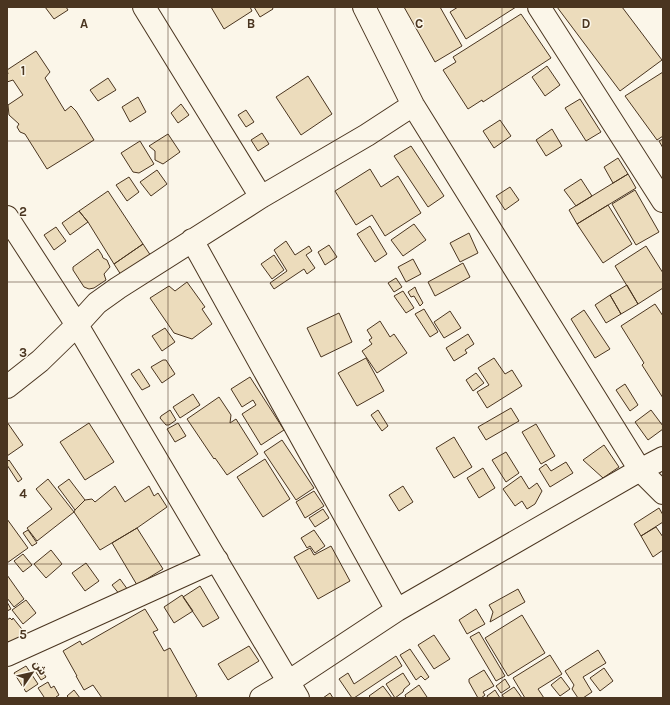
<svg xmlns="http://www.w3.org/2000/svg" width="670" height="705" viewBox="0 0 670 705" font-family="Karla,'Noto Sans Arabic',sans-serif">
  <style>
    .building { fill: #ecdcbc; stroke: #4a3520 }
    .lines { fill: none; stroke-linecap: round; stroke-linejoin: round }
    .street-casing { stroke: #4a3520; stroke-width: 24 }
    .street { stroke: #fbf6e9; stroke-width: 22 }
    .grid { fill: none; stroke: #4a3520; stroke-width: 1; stroke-opacity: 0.55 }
    .grid-label { font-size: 13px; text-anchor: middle; font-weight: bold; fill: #4a3520; stroke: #fbf6e9; stroke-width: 3; stroke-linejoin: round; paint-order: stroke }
  </style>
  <rect width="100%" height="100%" fill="#fbf6e9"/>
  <path class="building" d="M45,7H66L68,10L54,19Z
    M211,7H250L252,11L224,29Z
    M254,7H272L273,9L260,17Z
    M404,7H440L462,46L435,62Z
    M458,7H516L466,39L450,12Z
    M557,7H622L662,60L620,91Z
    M521,14L551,58L483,102L482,100L468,109L443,70L456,62L453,57Z
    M36,51L50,72L45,78L65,111L71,106L76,111L94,140L47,169L25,134L20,132L17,127L19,124L9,115L8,105L23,95L13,80L7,82V75L8,74L7,70Z
    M547,66L560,85L545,96L532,77Z
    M663,72V136L657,140L625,96Z
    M308,76L332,114L301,135L276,97Z
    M108,78L116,90L98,101L90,90Z
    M138,97L146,112L130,122L122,107Z
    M580,99L601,132L586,141L565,108Z
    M181,104L189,115L178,123L171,113Z
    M246,110L254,122L246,127L238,115Z
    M500,120L511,136L494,148L483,131Z
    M552,129L562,146L546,156L536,140Z
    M262,133L269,144L258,151L251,140Z
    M168,134L180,152L163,164L155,160V151L149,146Z
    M663,139V148L659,141Z
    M140,141L154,164L139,173L133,172L121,153Z
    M411,146L444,196L428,207L394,156Z
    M618,158L628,174L613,183L604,167Z
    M370,169L381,187L398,176L421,213L385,236L372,215L356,225L335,191Z
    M157,170L167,184L151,196L140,182Z
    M628,174L636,188L577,224L569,210Z
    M129,177L139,192L127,201L116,185Z
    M581,179L592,196L576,206L564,190Z
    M510,187L519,200L505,210L496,196Z
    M635,190L659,232L636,245L612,204Z
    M108,191L143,244L114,264L88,222L79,211Z
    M608,205L632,244L603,263L577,224Z
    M79,211L88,222L70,235L62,223Z
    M414,224L426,240L403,256L391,240Z
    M370,226L387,254L375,262L357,234Z
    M56,227L66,241L54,250L44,235Z
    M469,233L478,253L460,262L450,243Z
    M286,241L295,255L309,246L312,251L306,255L315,268L307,274L304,269L274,289L270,283L287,271L274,250Z
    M143,244L153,259L123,278L114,264Z
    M329,245L337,257L325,265L318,252Z
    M646,246L663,273V288L638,304L615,266Z
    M98,249L102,255L103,258L107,260L110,267L104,274L106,280L94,288L89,289L84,287L73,270V267Z
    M274,255L284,270L272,279L261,264Z
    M413,259L421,274L406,282L398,267Z
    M463,263L470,277L435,296L428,282Z
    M396,278L402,287L394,292L388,283Z
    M187,282L205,307L202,309L212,324L192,339L174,333L150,298L169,286L175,291Z
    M627,285L638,304L621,314L610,295Z
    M415,287L417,292L423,303L420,306L414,296L411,297L408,292Z
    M403,291L414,308L406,313L394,296Z
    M610,295L621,314L606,323L595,305Z
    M655,304L663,316V398L642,365L644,363L621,326Z
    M424,309L438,332L430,337L415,314Z
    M584,310L610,349L595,358L571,319Z
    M450,311L461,328L444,338L434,322Z
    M339,313L352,342L321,357L307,328Z
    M380,321L390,337L394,334L407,353L377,373L362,351L372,344L369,340L372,338L367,330Z
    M165,328L175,342L162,351L152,336Z
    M468,334L474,344L465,350L467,353L454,361L446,348Z
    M366,358L384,391L357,406L338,373Z
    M494,358L505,374L512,370L522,386L487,408L477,392L489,385L478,368Z
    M163,360H166L175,374L162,383L151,367Z
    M139,369L150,386L142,390L131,374Z
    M476,373L484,383L473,391L466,380Z
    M250,377L284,430L261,445L242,414L256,405L253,400L242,407L231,389Z
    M625,384L638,405L630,411L616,390Z
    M193,394L200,405L180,418L173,407Z
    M219,397L231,415L230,423L236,419L258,454L227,475L215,458L214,459L187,419Z
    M511,408L519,421L486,440L478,427Z
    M170,410L176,420L169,425H166L160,418L161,416Z
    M378,410L388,426L382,431L371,415Z
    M651,410L663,426V429L648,440L635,422Z
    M7,422L23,445L7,456Z
    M89,423L114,462L85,480L60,442Z
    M178,423L186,436L175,442L167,429Z
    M536,424L555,456L541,464L522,432Z
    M454,437L472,467L454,478L436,448Z
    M282,440L314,488L296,500L264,452Z
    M604,445L619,467L603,478L583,460Z
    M506,452L519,473L506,482L492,460Z
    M265,459L290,499L263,517L237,477Z
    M9,460L22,479L18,482L7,465V462Z
    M566,462L573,473L550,487L539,469L546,464L551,471Z
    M483,468L495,488L479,498L467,478Z
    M521,476L529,489L537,483L542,491L535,504L527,509L522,501L515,506L503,489Z
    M48,479L74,512L37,541L27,528L52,509L36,489Z
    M69,479L85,500L75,510L58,487Z
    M115,486L125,502L149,486L154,496L158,493L167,507L137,528L100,550L74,512L75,510L85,500L92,499L95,502Z
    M403,486L413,502L399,511L389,495Z
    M314,491L324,506L305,518L296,502Z
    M659,508L663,515V522L641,536L634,524Z
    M323,509L329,518L315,527L309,518Z
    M7,519L28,548L7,563Z
    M656,527L663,537V550L653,557L641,536Z
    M137,528L163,569L137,585L112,543Z
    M28,530L37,543L32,546L23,533Z
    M314,530L325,546L315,553L310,546L307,548L301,538Z
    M331,546L350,581L318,599L294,557L310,548L314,555Z
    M51,550L62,564L46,578L34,564Z
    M23,554L32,565L23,572L14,561Z
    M86,563L99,581L85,591L72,573Z
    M7,575L24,599L14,607L7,598Z
    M120,579L128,590L120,595L112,585Z
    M200,586L219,618L203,627L183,597Z
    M518,589L525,602L490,622L493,612L489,605Z
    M182,595L193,611L174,623L164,607Z
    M26,600L36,613L23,624L12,610Z
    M7,602L11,609L7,611Z
    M145,609L158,630L153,632L164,651L170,648L197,696L194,698H102L93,685L84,690L76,676H77L63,651L80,641L82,645Z
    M476,609L485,624L467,634L459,620Z
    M522,615L545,653L508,676L485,638Z
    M10,618L12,620L13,618L25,633L10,644L7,640V620Z
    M479,632L505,676L496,681L470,637Z
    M434,635L450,659L434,669L418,645Z
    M249,646L259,661L228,680L218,664Z
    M410,649L429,677L425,680L421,676L416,680L400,655Z
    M598,650L606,663L583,677L592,692L583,698H578L572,689L574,685L565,671Z
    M550,655L562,674L538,689L544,698H525L513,678Z
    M396,656L402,666L354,698H352L339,679L348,673L354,684Z
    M37,663L46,677L41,680L32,666Z
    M26,666L38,684L26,692L14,673Z
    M604,668L613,681L600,691L590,678Z
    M484,670L494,686L483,692L485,695L481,698H478L469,682V679Z
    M403,673L410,684L404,689L403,692L395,698L386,684Z
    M561,677L570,689L560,696L551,685Z
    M505,679L510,687L501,693L496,686Z
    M48,682L51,688L54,686L59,695L56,697L57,698H43L44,697L38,688Z
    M419,685L427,697L425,698H406L405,695Z
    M383,686L392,698H371L369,696Z
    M514,687L522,698H504L502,695Z
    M74,690L80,698H69L67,696Z
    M495,690L500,698H488L487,696Z
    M330,693L333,698H323Z"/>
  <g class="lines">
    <g class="street-casing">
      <path id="street" d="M144,7L261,197
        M364,7L413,105L640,470L663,493
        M539,7L663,201
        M7,217L77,325L298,698
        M192,240L397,610
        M7,387L40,361L77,325L97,303L118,288L261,197L367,135L413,105
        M7,655L217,560
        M261,698L288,682L397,610L640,470L663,458"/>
    </g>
    <use href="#street" class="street"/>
  </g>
  <path class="grid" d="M168,7V698M335,7V698M502,7V698M7,141H663M7,282H663M7,423H663M7,564H663"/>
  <g class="grid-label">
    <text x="84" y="28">A</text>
    <text x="251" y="28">B</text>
    <text x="419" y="28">C</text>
    <text x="586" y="28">D</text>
    <text x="23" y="75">1</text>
    <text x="23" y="216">2</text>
    <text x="23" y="357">3</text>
    <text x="23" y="498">4</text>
    <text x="23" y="639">5</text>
  </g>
  <rect width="670" height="705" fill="none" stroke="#4a3520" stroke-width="16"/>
  <g transform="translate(32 673) rotate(56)" stroke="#fbf6e9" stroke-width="3" paint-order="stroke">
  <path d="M0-3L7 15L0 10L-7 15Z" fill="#4a3520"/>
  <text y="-6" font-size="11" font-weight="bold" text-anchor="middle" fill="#4a3520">ش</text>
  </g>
</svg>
